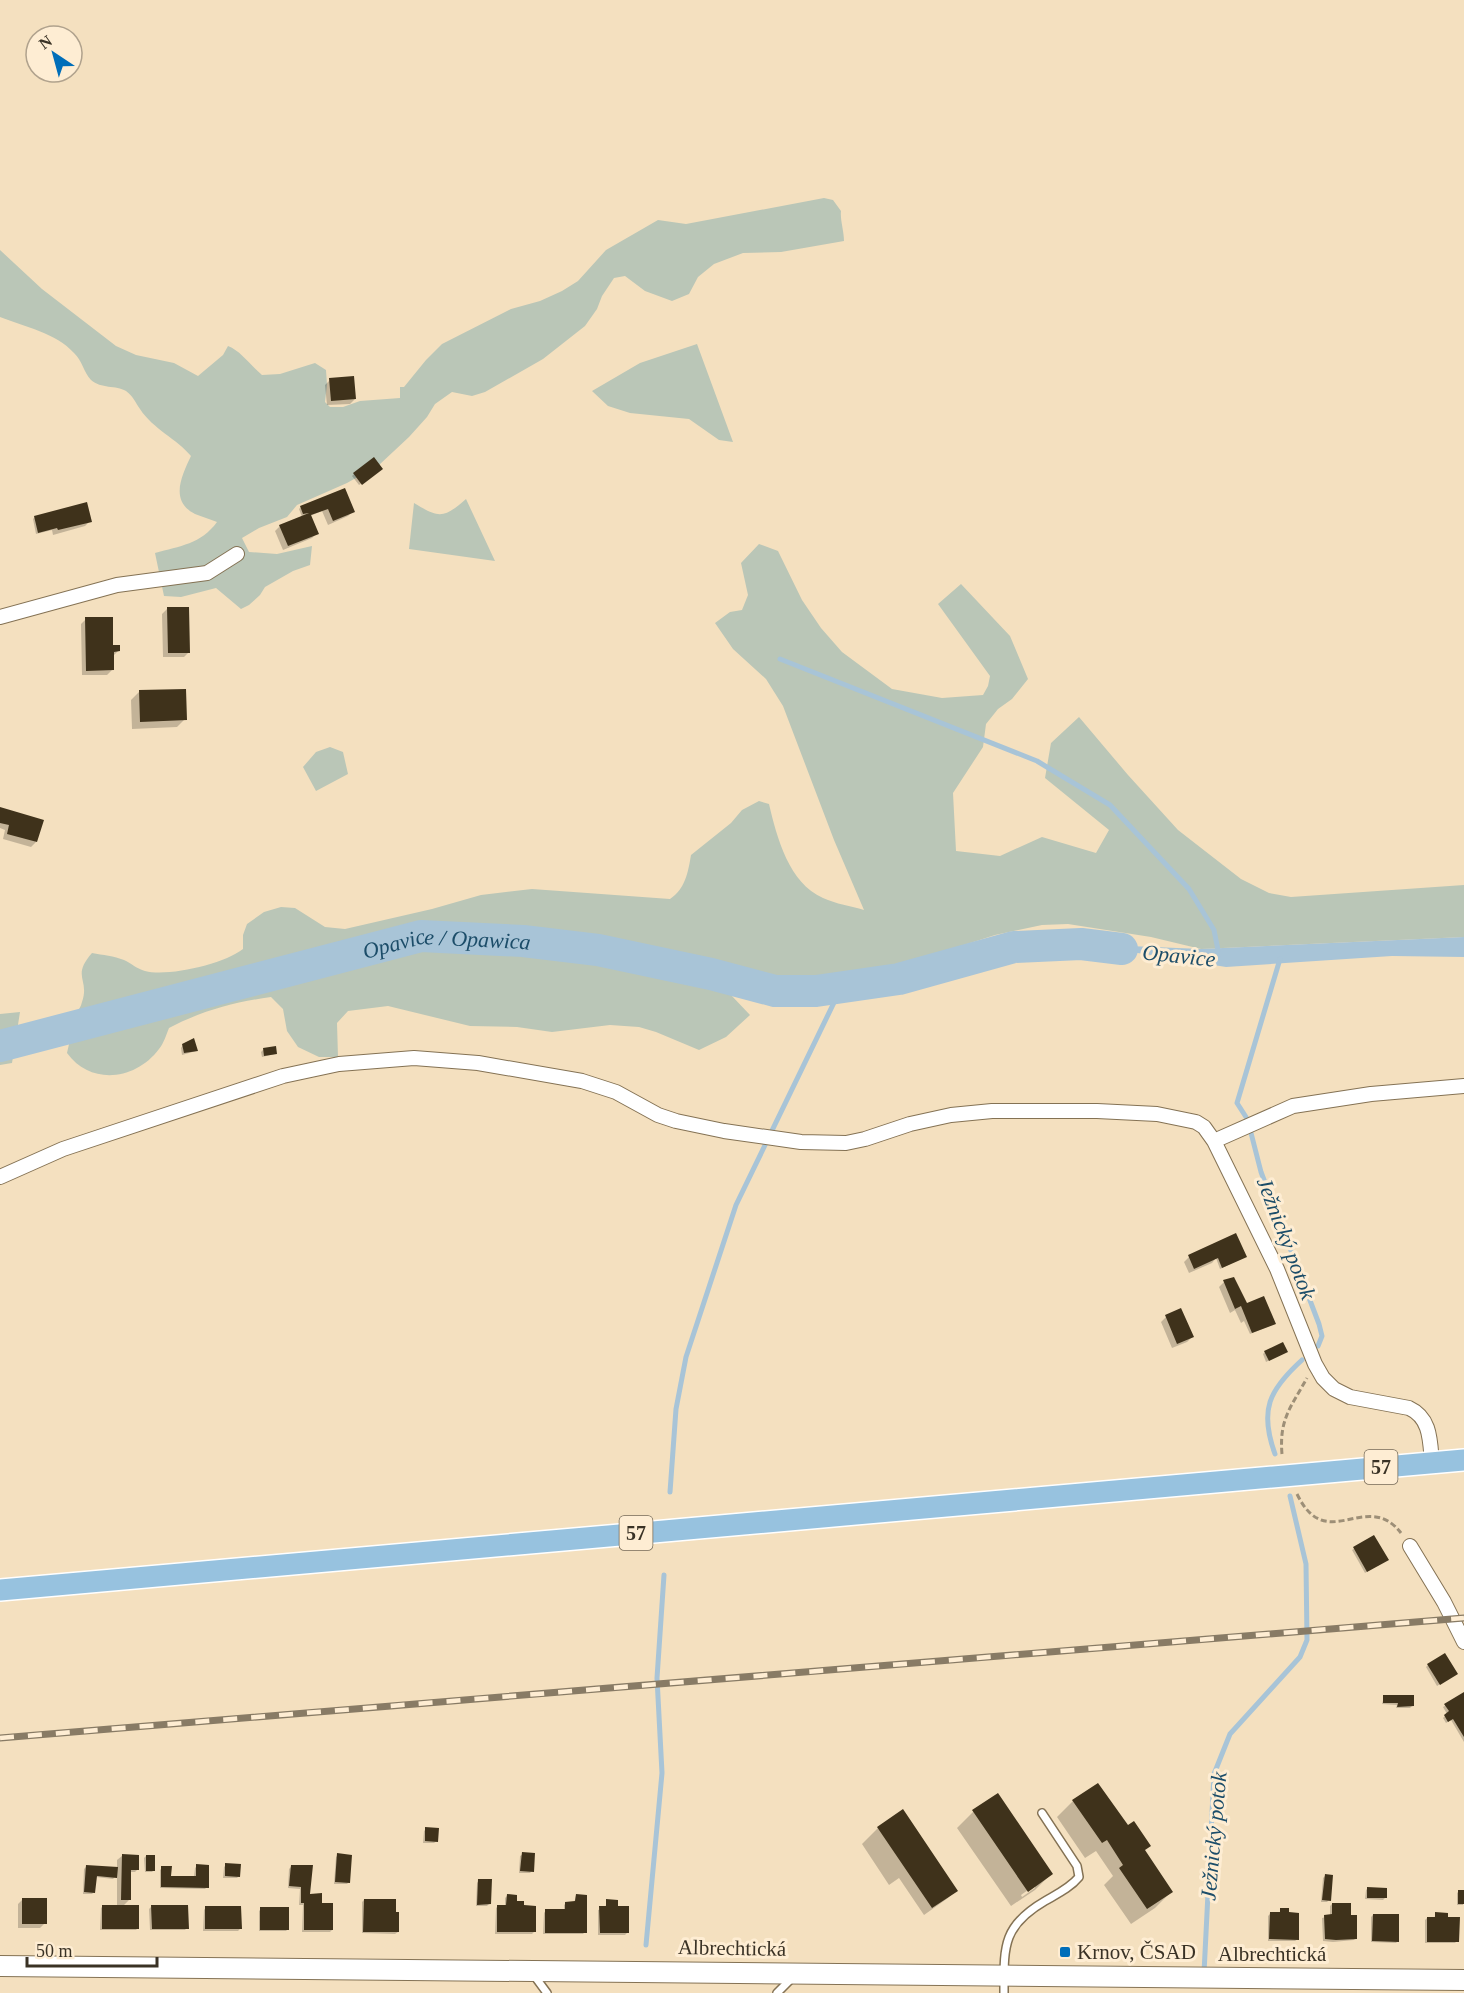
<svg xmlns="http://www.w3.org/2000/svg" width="1464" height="1993" viewBox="0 0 1464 1993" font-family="Georgia,serif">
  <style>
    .green { fill: #bac6b7 }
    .water { fill: #a8c4d7 }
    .shadow { fill: #0003; fill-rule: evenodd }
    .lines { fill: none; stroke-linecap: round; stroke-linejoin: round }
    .stream { stroke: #a8c4d7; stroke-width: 5 }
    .river { stroke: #a8c4d7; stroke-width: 32 }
    .building { fill: #3f321b }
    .lane-casing { stroke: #847254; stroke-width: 10 }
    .street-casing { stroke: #847254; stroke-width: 16 }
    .secondary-casing { stroke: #847254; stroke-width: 22 }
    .primary-casing { stroke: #fff; stroke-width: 24 }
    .path { stroke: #9d8f77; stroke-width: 3; stroke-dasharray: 6 3; stroke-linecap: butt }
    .lane { stroke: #fff; stroke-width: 7 }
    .street { stroke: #fff; stroke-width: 14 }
    .secondary { stroke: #fff; stroke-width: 20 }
    .primary { stroke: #97c2df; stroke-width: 21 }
    .rail-casing { stroke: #887b65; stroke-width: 7 }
    .rail { stroke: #feedd3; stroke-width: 4.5; stroke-dasharray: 14; stroke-linecap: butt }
    .poi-dot { fill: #006eb9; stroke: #feedd3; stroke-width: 2 }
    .labels { text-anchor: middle; stroke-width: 6; stroke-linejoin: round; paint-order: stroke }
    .shield { fill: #feedd3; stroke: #756a59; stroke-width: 1.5 }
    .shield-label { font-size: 20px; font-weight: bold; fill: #3a3225 }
    .street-label { font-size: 21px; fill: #3a3225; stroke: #feedd3 }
    .poi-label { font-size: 21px; fill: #3a3225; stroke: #feedd3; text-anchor: start }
    .water-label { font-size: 22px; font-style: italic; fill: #1c4d69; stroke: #feedd3 }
  </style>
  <rect width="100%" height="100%" fill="#f4e0bf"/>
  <path class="green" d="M824,198L833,200L841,211C840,220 844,231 844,241L781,252L743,253L714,264L698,277L689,294L672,301L645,291L625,276L614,278L602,296L597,309L585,326L543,359L485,392L472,396L452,392L435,404L427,417L409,437L379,465L347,483L297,505L287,517L259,528L242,538L249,552L277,554L312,546L310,565L293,571L265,587L260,595L249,605L241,609L216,588L181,597L164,596L155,553C180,546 201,544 217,522C210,519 202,517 195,514C169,501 182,475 191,456C177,439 153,429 140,409C135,402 133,396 126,391C116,385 101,389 91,380C84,373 82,360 74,353C56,333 25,327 0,317V250L42,289L116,346L136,355L174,363L198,376L223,355L228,346C241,351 250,365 262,375L280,374L315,363L326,370L327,385L325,402L330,407H343L360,401L400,398V387H404L426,360L442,344L511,309L540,301L562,291L578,281L606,250L658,220L686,224Z
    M697,344L733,442L719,440L689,419L630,413L608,406L592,391L640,363Z
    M466,499L495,561L409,549L414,503C439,518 443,519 466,499Z
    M759,544L778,551L802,600L821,628L842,652L892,689L942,698L983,695L988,686L990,676L938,604L961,584L1010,636L1028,679L1012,699L998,709L986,724L983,747L953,793L956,851L1000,856L1042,837L1096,853L1109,830L1045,778L1051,743L1079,717L1128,775L1178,830L1241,879L1269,893L1291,897L1464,885V937L1201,949L1151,937L1068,924L1042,925L995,935L914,961L890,986L807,999L731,995L750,1015L726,1037L699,1050L656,1032L639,1027L610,1025L552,1032L517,1027L470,1026L388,1006L348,1011L337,1023L338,1057H319L298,1047L287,1031L283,1009L271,997C235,1002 201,1011 169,1028C166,1035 164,1043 159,1049C136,1080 91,1086 67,1053C70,1040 73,1027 76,1015C78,1010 81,1007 82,1002C90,979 71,977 92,953C103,955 114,956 124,960C131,963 137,969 145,971C168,977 224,964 243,949V935L247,924L264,912L281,907L295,908L325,927L345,929L432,909L481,895L532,889L670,899C685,889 688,873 691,855L731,823L742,810L759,801L769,804C777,838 789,883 823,898C836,904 851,906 864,910L834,840L783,706L766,679L733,649L715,623L730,612L742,610L748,595L741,563Z
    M330,747L343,752L348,774L316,791L303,767L316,752Z
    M20,1012L12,1063L0,1065V1014Z"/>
  <path class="water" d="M1464,937V957L1392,956L1226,967L1081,944L1201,949Z"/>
  <path class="shadow" d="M330,380L355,399L350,404L327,405L325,385Z
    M379,471L359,485L352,476L354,474Z
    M322,501L353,511L348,516L328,525L322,511L310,516L317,533L312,538L283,550L275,531L280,526L302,517L299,509L301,507Z
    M35,517L90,521L85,526L53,535L52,530L36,534L33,519Z
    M167,609L189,652L184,657H163L162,614Z
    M86,619L118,651L113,656L112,670L107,675H82L81,624Z
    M139,692L185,719L177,727L132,729L131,700Z
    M0,809L36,842L31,847L3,839L5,830L0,828Z
    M183,1045L196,1051L182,1055L181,1048Z
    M263,1050L275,1054L262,1057L261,1052Z
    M1189,1257L1243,1258L1220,1269L1216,1258L1212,1263L1189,1273L1184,1262Z
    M1224,1282L1246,1305L1272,1325L1250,1334L1244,1321L1241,1323L1235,1310L1230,1313L1219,1287Z
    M1166,1317L1192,1337L1187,1342L1172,1348L1161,1322Z
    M1265,1352H1286L1266,1362L1263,1354Z
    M1373,1537L1385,1561L1365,1573L1352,1550Z
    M1428,1665L1454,1675L1437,1686L1426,1667Z
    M1464,1694V1742L1451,1720L1446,1723L1443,1718L1447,1714L1443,1707Z
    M1384,1697L1412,1706L1410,1708H1396L1397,1705L1382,1704Z
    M998,1795L1051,1874L1035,1890L1011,1906L957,1828L973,1812ZM1035,1885V1888L1022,1897L1021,1895Z
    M1073,1801L1144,1851L1171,1892L1155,1908L1131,1924L1104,1885L1113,1876L1096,1851L1085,1858L1057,1817Z
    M878,1828L956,1890L948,1898L924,1915L899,1878L889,1885L862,1844Z
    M426,1829L437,1841L434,1843H423L424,1831Z
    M523,1854L532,1871L530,1873H519L520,1856Z
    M338,1855L349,1882L347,1884H334L336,1857Z
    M122,1856L137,1870L135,1872H129V1900L122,1907L138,1928L136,1930H100L101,1908L103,1906L117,1907V1875L113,1879L96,1877L94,1892L92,1894H83L84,1869L86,1867L117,1869V1860Z
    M146,1856L154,1870L152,1872H145L144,1858Z
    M226,1865L239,1876L237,1878H223L224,1867Z
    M197,1866L207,1887L205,1889L160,1888V1870L162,1868L169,1877H194L195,1868Z
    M291,1867L309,1895L321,1905L332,1930L330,1932H302L303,1905H299L300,1889L288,1888L289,1869Z
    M1325,1876L1329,1900L1327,1902H1321L1323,1878Z
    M479,1880L489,1904L487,1906H476L477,1883Z
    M1368,1888L1385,1898L1383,1900L1365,1899L1366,1890Z
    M1459,1891H1464L1463,1905H1457V1893Z
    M507,1896L515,1903L534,1932L532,1934H495L496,1908L498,1906L505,1907V1898Z
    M576,1896L585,1932L583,1934H543L544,1913L546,1910L564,1911V1905L566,1903H574Z
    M23,1899L45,1923L40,1928H18V1904Z
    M364,1900L398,1932L395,1934L362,1933V1902Z
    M607,1901L617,1908L627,1933L625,1935H598V1910L605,1908Z
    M1332,1904L1350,1916L1356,1938L1354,1940L1333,1942L1323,1941L1322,1918L1330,1916V1906Z
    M151,1907L187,1928L185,1930H150L149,1909Z
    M206,1907L240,1929L238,1931H203L204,1910Z
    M261,1909L288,1929L286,1931H259V1911Z
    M1281,1909L1298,1939L1295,1941H1268V1916L1270,1914H1279Z
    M1436,1914L1457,1941L1455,1943H1425V1920L1427,1918H1434Z
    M1373,1915L1398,1941L1396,1943L1371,1942V1917Z"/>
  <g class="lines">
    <path class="stream" d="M780,659L1037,761L1110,805L1189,889L1214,930L1219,955
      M1246,1117L1237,1103L1280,959
      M1250,1129L1261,1172L1319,1324L1322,1336L1318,1346
      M1275,1454C1259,1410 1269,1390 1302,1360
      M670,1492L676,1409L686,1357L736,1205L842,986
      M646,1945L662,1773L657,1678L664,1575
      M1204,1973L1214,1774L1230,1734L1300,1657L1307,1640L1306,1564L1290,1496"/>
    <path class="river" id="s1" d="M0,1046L421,936L523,941L598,950L711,974L775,991H816L899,979L1014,947L1081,944L1122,949"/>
  </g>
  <path class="building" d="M354,376L356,399L331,401L329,378Z
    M374,457L383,469L362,485L353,473Z
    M345,488L355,512L333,521L328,509L311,515L319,534L288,546L279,525L309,513L303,514L300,506Z
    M87,502L92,522L58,530L57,528L38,533L34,516Z
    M167,607H189L190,653H168Z
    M85,617H113V645H120V651L114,652V670L86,671Z
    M186,689L187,720L140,722L139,690Z
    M0,807L44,820L37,842L7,834L9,825L0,823Z
    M194,1038L198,1051L184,1053L182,1044Z
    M276,1046L277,1054L264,1056L263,1048Z
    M1236,1233L1247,1257L1222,1268L1218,1258L1194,1269L1188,1255Z
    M1234,1277L1247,1303L1264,1296L1276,1324L1252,1333L1241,1306L1235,1309L1223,1280Z
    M1181,1308L1194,1337L1177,1344L1165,1315Z
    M1283,1342L1288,1352L1269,1361L1264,1351Z
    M1374,1535L1389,1560L1367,1572L1353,1547Z
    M1445,1653L1458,1674L1440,1685L1427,1664Z
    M1464,1692V1737L1453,1719L1448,1722L1444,1715L1449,1711L1444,1704Z
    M1383,1695H1414V1706L1397,1707L1398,1703H1383Z
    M1098,1783L1128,1825L1134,1821L1151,1846L1145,1850L1173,1892L1147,1909L1119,1868L1123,1865L1107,1840L1102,1843L1072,1800Z
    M998,1793L1053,1874L1028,1892L972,1810Z
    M903,1809L958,1891L932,1908L877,1827Z
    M425,1827L439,1828L438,1842L425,1841Z
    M522,1852L535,1853L534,1872L520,1871Z
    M337,1853L352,1855L350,1883L335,1882Z
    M122,1854L139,1855V1870H131V1900H121Z
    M146,1855H155V1871H146Z
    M225,1863L241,1864L240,1877L225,1876Z
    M196,1864L209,1865V1888L161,1887V1866H172L171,1876H196Z
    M86,1865L118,1867L117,1878L97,1876L95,1893L84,1892Z
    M291,1865H313L310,1894L322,1893V1903H333V1930H304V1903H301V1887L289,1886Z
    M1325,1874L1333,1875L1331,1901L1322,1900Z
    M478,1879H492L491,1904L477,1905Z
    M1367,1887L1387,1888V1898H1367Z
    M1458,1890H1464V1904H1458Z
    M507,1894L517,1895V1901H524V1905L536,1906V1932H497V1905H506Z
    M576,1894L587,1895V1933H545V1909H565V1902L575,1901Z
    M22,1898H47V1924H22Z
    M364,1899H396V1912H399V1932H363Z
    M606,1899L618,1900V1906H629V1933H600L599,1906H606Z
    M1332,1903H1351V1915H1357V1939L1336,1940L1325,1939L1324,1915L1332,1914Z
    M102,1905H139V1929H102Z
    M151,1905H188L189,1929H152Z
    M205,1906H241L242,1929H205Z
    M260,1907H289V1930H260Z
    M1280,1908H1289V1912L1299,1913V1940L1269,1939L1270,1912H1280Z
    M1435,1912L1448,1913V1917H1460L1459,1942H1427V1917H1435Z
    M1373,1914H1399V1942L1372,1941Z"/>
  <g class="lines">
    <g class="lane-casing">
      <path id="lane" d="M533,1974L547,1993
        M777,1993L792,1978
        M1004,1993C1004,1947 1002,1926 1045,1901C1057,1894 1070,1888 1079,1877L1077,1866L1042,1813"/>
    </g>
    <g class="street-casing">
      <path id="street" d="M0,617L117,585L207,573L237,554
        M1214,1141L1293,1106L1371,1094L1464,1086
        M0,1177L63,1149L283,1076L339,1064L414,1058L478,1063L582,1081L616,1092L658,1115L676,1121L724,1131L801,1142L846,1143L865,1139L910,1124L951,1115L992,1111H1097L1157,1114L1196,1122L1204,1127L1214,1141L1277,1269L1315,1364L1323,1378L1334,1389L1350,1397L1409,1408C1431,1418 1430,1441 1432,1463
        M1410,1546L1444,1602L1464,1642"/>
    </g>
    <g class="secondary-casing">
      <path id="secondary" d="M0,1966L1464,1980"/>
    </g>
    <g class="primary-casing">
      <path id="primary" d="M0,1590L1464,1460"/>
    </g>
    <path class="path" d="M1282,1454C1279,1419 1291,1407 1307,1378
      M1297,1494C1327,1556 1366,1488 1401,1533"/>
    <use href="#lane" class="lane"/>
    <use href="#street" class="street"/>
    <use href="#secondary" class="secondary"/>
    <use href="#primary" class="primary"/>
    <g class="rail-casing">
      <path id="rail" d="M0,1738L1464,1618"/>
    </g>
    <use href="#rail" class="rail"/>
  </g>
  <rect class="poi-dot" x="1059" y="1946" width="12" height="12" rx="3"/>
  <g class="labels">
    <g class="shield">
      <rect x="1364.5" y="1450" width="33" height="34" rx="4.5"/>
      <rect x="619.5" y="1516" width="33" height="34" rx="4.5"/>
    </g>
    <g class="shield-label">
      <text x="1381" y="1474">57</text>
      <text x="636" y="1540">57</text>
    </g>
    <g class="street-label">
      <text transform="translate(732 1948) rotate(1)" y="7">Albrechtická</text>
      <text x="1272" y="1961">Albrechtická</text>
    </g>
    <g class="poi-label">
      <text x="1077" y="1959">Krnov, ČSAD</text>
    </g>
    <g class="water-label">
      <text dy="8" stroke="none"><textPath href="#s1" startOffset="460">Opavice / Opawica</textPath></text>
      <text transform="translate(1179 955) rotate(6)" y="8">Opavice</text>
      <text transform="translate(1287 1238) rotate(69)" y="8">Ježnický potok</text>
      <text transform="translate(1213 1836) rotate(-85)" y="8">Ježnický potok</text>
    </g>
  </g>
  <g transform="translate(54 54) rotate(324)"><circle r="28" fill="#feedd3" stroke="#b0a28d" stroke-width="1.5"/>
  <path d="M0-4.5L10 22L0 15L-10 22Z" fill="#006eb9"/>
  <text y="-9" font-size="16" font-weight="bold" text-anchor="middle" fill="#3a3225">N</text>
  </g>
  <path d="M27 1957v9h130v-9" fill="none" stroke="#3a3225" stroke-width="3"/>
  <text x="36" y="1957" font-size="18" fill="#3a3225" stroke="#feedd3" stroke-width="4.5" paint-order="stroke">50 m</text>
</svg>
